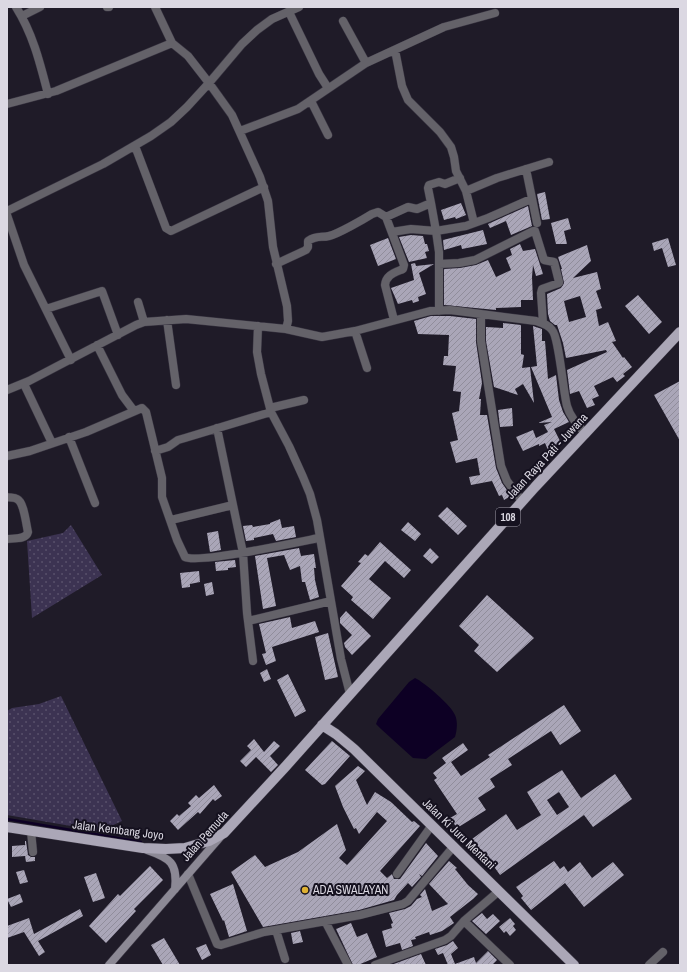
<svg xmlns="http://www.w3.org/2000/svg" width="687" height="972" viewBox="0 0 687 972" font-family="'Archivo Narrow',sans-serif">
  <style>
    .grass { fill: url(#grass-dots) }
    .water { fill: #0d0024 }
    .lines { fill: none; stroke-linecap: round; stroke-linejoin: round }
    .stream { stroke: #0d0024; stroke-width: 2.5 }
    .building { fill: url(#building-hatch); fill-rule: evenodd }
    .minor-casing { stroke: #393542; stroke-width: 9 }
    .secondary-casing { stroke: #393542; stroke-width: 9 }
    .primary-casing { stroke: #393542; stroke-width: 11 }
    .minor { stroke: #646269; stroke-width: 8 }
    .secondary { stroke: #8c8995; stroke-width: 8 }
    .primary { stroke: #aba7b7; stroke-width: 10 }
    .poi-dot { fill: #deb133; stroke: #15111f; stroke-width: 1.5 }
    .labels { text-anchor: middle; stroke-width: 4; stroke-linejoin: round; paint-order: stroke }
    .shield { fill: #15111f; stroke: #a09ca8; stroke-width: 1 }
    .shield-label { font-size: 11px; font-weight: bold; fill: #dbd8e2 }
    .street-label { font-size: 12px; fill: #dbd8e2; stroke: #15111f }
    .poi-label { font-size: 12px; fill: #dbd8e2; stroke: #15111f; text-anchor: start }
  </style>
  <defs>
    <pattern id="grass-dots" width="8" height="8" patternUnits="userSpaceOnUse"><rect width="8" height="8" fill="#3c3352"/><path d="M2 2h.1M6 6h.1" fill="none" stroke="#58506b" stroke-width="1.8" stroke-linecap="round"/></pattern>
    <pattern id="building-hatch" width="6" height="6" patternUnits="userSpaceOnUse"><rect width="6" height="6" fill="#aaa6b8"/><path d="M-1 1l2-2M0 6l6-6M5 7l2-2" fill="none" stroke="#908d9b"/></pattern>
  </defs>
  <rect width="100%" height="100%" fill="#1f1b28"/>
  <path class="grass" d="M71,525L102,575L32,618L27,541L63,533Z
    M61,696L122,821L100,831L7,815V711L12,708L39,704Z"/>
  <path class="water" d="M415,678C424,682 452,706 455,715C458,721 457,731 455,737L426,759L413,758L381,729L376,724L378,719L409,682Z"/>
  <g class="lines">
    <path class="stream" d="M7,819L141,842"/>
  </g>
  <path class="building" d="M545,192L550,219L542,220L537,194Z
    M461,203L466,215L456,219L455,217L444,220L441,210Z
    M528,206L532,226L511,235L506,221L490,228L488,224Z
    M568,218L571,229L564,231L567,244H556L551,223Z
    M483,230L487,244L462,249L461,245L444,250L443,240Z
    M411,235L423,236L425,244H427L429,251L425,252L427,258L409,262L399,237Z
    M388,238L396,259L378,266L370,245Z
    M668,238L676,265L668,267L662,248L654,251L652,243Z
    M520,244L523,251L535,249L543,274L536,276L533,265L532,277L533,300H521V307L496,308V310L444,305V269L460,268L476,265L488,260L496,277L511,270L506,258L512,255L510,249Z
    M587,245L591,261L573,278L597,272L601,289L596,291L602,308L596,310L599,326L608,322L616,341L612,342L623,358L624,357L632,367L623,374L625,376L617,382L613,377L594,386L599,396L592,399L595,405L587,408L579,391L570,394L567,370L607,352L606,350L566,358L563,343L557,325H555L550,321L548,314L547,294L561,288L564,283L561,269H562L558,257ZM580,296L586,317L569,322L564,301Z
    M415,263L416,266L434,264L419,273L426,294L418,297L419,301L413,303L412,300L398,304L391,288L414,280L411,264Z
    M638,295L662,322L649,334L625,306Z
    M431,316H450L476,319V342L482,383L479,399H481L480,415H487L496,468L502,483L511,496L504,500L502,495L499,496L492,481L471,485L469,477L480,475L477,458L456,463L450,442L458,440L452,413L459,411L461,392L453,391L456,366L443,365L444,356H448L449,335L418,334L414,321Z
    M503,323L521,325V354L524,355L522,368L530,367L534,403L523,384L515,389L518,395L494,387L486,341V327L503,328Z
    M533,326L542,329V341H545L548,379L556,375L559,400L563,412L569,422L554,429L561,443L548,450L545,443L539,446V444L523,451L516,437L533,430L536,438L548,432L544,425L552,422L538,423L552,417L531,367L537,366Z
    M680,381V441L654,395Z
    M512,408L513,426L500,427L498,410Z
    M447,507L467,526L458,535L438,516Z
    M280,519L282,528L294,526L296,537L276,541L273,534L254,538V540L246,541L243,526L252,525L253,527L270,524V523Z
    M408,522L421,534L415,541L401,530Z
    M218,531L221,550L210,552L207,533Z
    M380,542L411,570L404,578L385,561L369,579L391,598L373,619L351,600L353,597L341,586L361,563L358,562L365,554L368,556Z
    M299,548L301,556L314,554L316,568H314L315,580L319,597L310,600L305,582H302L300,566L290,570L284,555L267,558L276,606L263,609L255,556Z
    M430,548L439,557L432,564L423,556Z
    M235,560L236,567L228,568V570L216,571L215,562Z
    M199,571L200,582L190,584V587L182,588L180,573Z
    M212,582L214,594L206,596L204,584Z
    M487,595L534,638L497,672L474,651L479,645L459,626Z
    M346,611L371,636L352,655L345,647L344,643L352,635L340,623V618Z
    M290,617L292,628L315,621L319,632L272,647L276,661L266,665L262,654L266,653L259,624Z
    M328,633L338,677L325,680L315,637Z
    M267,669L271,679L264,682L260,673Z
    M288,674L306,711L295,717L277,680Z
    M564,705L581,731L560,745L551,731L508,759L512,765L490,779L495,787L478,798L486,810L457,828L450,818L457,814L434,780L437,778L433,773L446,763L442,758L463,743L468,750L451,762L461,776L490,757L488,755Z
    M254,739L264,752L274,741L280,746L270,756L278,765L271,772L256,757L246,767L240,761L251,750L247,746Z
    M332,741L350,756L325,784L322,785L305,770Z
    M358,766L365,771L356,780L367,805L375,792L391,802L412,822L414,821L420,826L380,871L387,878L392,874L394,879H400L426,843L438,856L422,876L419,874L421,877L412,887L408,883L397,895L394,900L359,910L263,927L231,872L255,855L265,867L298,852L337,824L346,850L339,858L347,865L387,821L377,812L359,834L356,828L354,829L343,807L335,786Z
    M562,770L581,798L615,774L632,799L593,827L584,815L500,875L490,861L487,863L476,848L474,849L468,842L506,814L517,830L541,815L527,792ZM559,792L569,807L557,815L547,800Z
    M214,785L222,796L215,801L213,799L200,814L198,812L178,830L170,821L177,814L179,816L191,806L188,803L196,795L199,798Z
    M25,841H26L28,855L31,857H35V861L26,862L25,856L12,857V846L25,845Z
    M449,861L457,868L455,869L468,885L478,894L473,899L450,917L454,923L442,931L430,935L429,932L415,937L416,939L411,940L413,946L402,950L400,943L386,947L382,931L392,928L391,924L393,923L389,913L405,909L411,906L417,899L422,897L420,895L425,889L432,911L448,904L429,884Z
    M554,861L560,869L564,866L568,872L580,862L592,878L613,862L624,875L584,907L565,883L531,910L521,898L523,896L516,887Z
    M150,866L163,880L134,909L136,911L106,943L89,926L118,894L120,896Z
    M24,870L28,882L20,884L16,872Z
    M96,873L105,898L93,902L84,877Z
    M233,884L247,931L229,937L224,920L223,921L210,894Z
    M20,894L23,902L11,907L7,899Z
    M80,909L83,916L38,941L45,952L39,956L24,932L7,938V926L29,918L34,934Z
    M482,913L487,919L493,914L500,921L486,934L472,921Z
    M510,918L515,924L513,926L516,930L510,936L506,931L504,933L499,927Z
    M351,923L357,937L367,933L377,957L358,965H353L336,929Z
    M300,931L303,942L293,944L291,933Z
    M164,938L180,965H163L151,945Z
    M453,941L458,948L451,954L455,964L474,957L476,963L488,951L497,960L492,965H448L443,953L438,955L435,949L447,945Z
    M206,944L211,955L202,960L196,948Z
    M421,954L426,965H391Z"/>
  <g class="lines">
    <g class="minor-casing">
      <path id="minor" d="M16,7C33,34 40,63 48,94
        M107,7H109
        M155,7L172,43L188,56L209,83L232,115L260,177L268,201L273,247L287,306L288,321L286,329
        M289,12L319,74L328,88
        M22,16L40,7
        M343,21L366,63
        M395,50L402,86L408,100L440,132L451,147L454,157L456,171L466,191L474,223
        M311,101L328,135
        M7,104L56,91L172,43
        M240,131L298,109L366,63L444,27L495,13
        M135,146L166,228L171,231L264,187
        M526,169L537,223
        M466,191L497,178L549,162
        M7,211L103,164L151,136L171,122L187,107L209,83L242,44L257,30L272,19L299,7
        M7,215L24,265L71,360
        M386,217L404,265L403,269C394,273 386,275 385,285L394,320
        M392,232L411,229L436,231L431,203
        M276,264L306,250L308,247V241C317,235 321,238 329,236C338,234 364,219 372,214L378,212L386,217L408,207L417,209L431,203L428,188L429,185L439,182L445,184L460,178
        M439,264L459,263L475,260L533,231H535L544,260L554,262L559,282V283L542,289L541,293L543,323
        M138,302L144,322
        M46,309L102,291L118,335
        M439,311V252L436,231L466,226L488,218L531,199
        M481,314V341L501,466L507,481L522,501
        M167,320L176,385
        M258,326L257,352L261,374L271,412L289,446L303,477L310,494L317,520L341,659L350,694
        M355,331L367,368
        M97,345L122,395L134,411
        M24,384L52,443
        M7,390L29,381L136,325L144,322L186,319L286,329L322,337L355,331L430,311L450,310L536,321C542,323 549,325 552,330C559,337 563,391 567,406C570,417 578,425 586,434
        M270,408L304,400
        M217,428L233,505
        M69,437L95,503
        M155,451L168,447L178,440L185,438L271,412
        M7,456L30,451L86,432L142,408L146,412L162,478V497L177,540L185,557C197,564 299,542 319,538
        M7,497C10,498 14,497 17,499C24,502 26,524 28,532C26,540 14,538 7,539
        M171,520L233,505L243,553L247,613L253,661
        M248,621L331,601
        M31,831L33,852
        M188,874L217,944L221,945L264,932L360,915L403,904L408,901L454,846
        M397,874L432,825
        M325,921L348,965
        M464,921L510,965
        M276,930L285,959
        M375,965L445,940L451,936L464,921L499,891
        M649,965L663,952"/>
    </g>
    <g class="secondary-casing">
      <path id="secondary" d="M147,850C170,858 178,863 175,889
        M109,965L222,835"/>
    </g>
    <g class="primary-casing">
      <path id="primary" d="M322,725L336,734L354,749L574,965
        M7,827L143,848L166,849L185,848L209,841L224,833L286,766L535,487L680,332"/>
    </g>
    <use href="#minor" class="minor"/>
    <use href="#secondary" class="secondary"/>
    <use href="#primary" class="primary"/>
  </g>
  <circle class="poi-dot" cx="305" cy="890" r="4"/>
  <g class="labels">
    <rect class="shield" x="496" y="508" width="24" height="18" rx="3"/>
    <g class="shield-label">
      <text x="508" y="521">108</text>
    </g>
    <g class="street-label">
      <text transform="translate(547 456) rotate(-47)" y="4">Jalan Raya Pati - Juwana</text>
      <text transform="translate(118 830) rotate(7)" y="4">Jalan Kembang Joyo</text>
      <text transform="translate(459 834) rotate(44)" y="4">Jalan Ki Juru Mentani</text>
      <text transform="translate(205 836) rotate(-48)" y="4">Jalan Pemuda</text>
    </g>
    <g class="poi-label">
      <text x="313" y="894">ADA SWALAYAN</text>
    </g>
  </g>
  <rect width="687" height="972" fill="none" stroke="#dbd8e2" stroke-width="16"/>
</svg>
